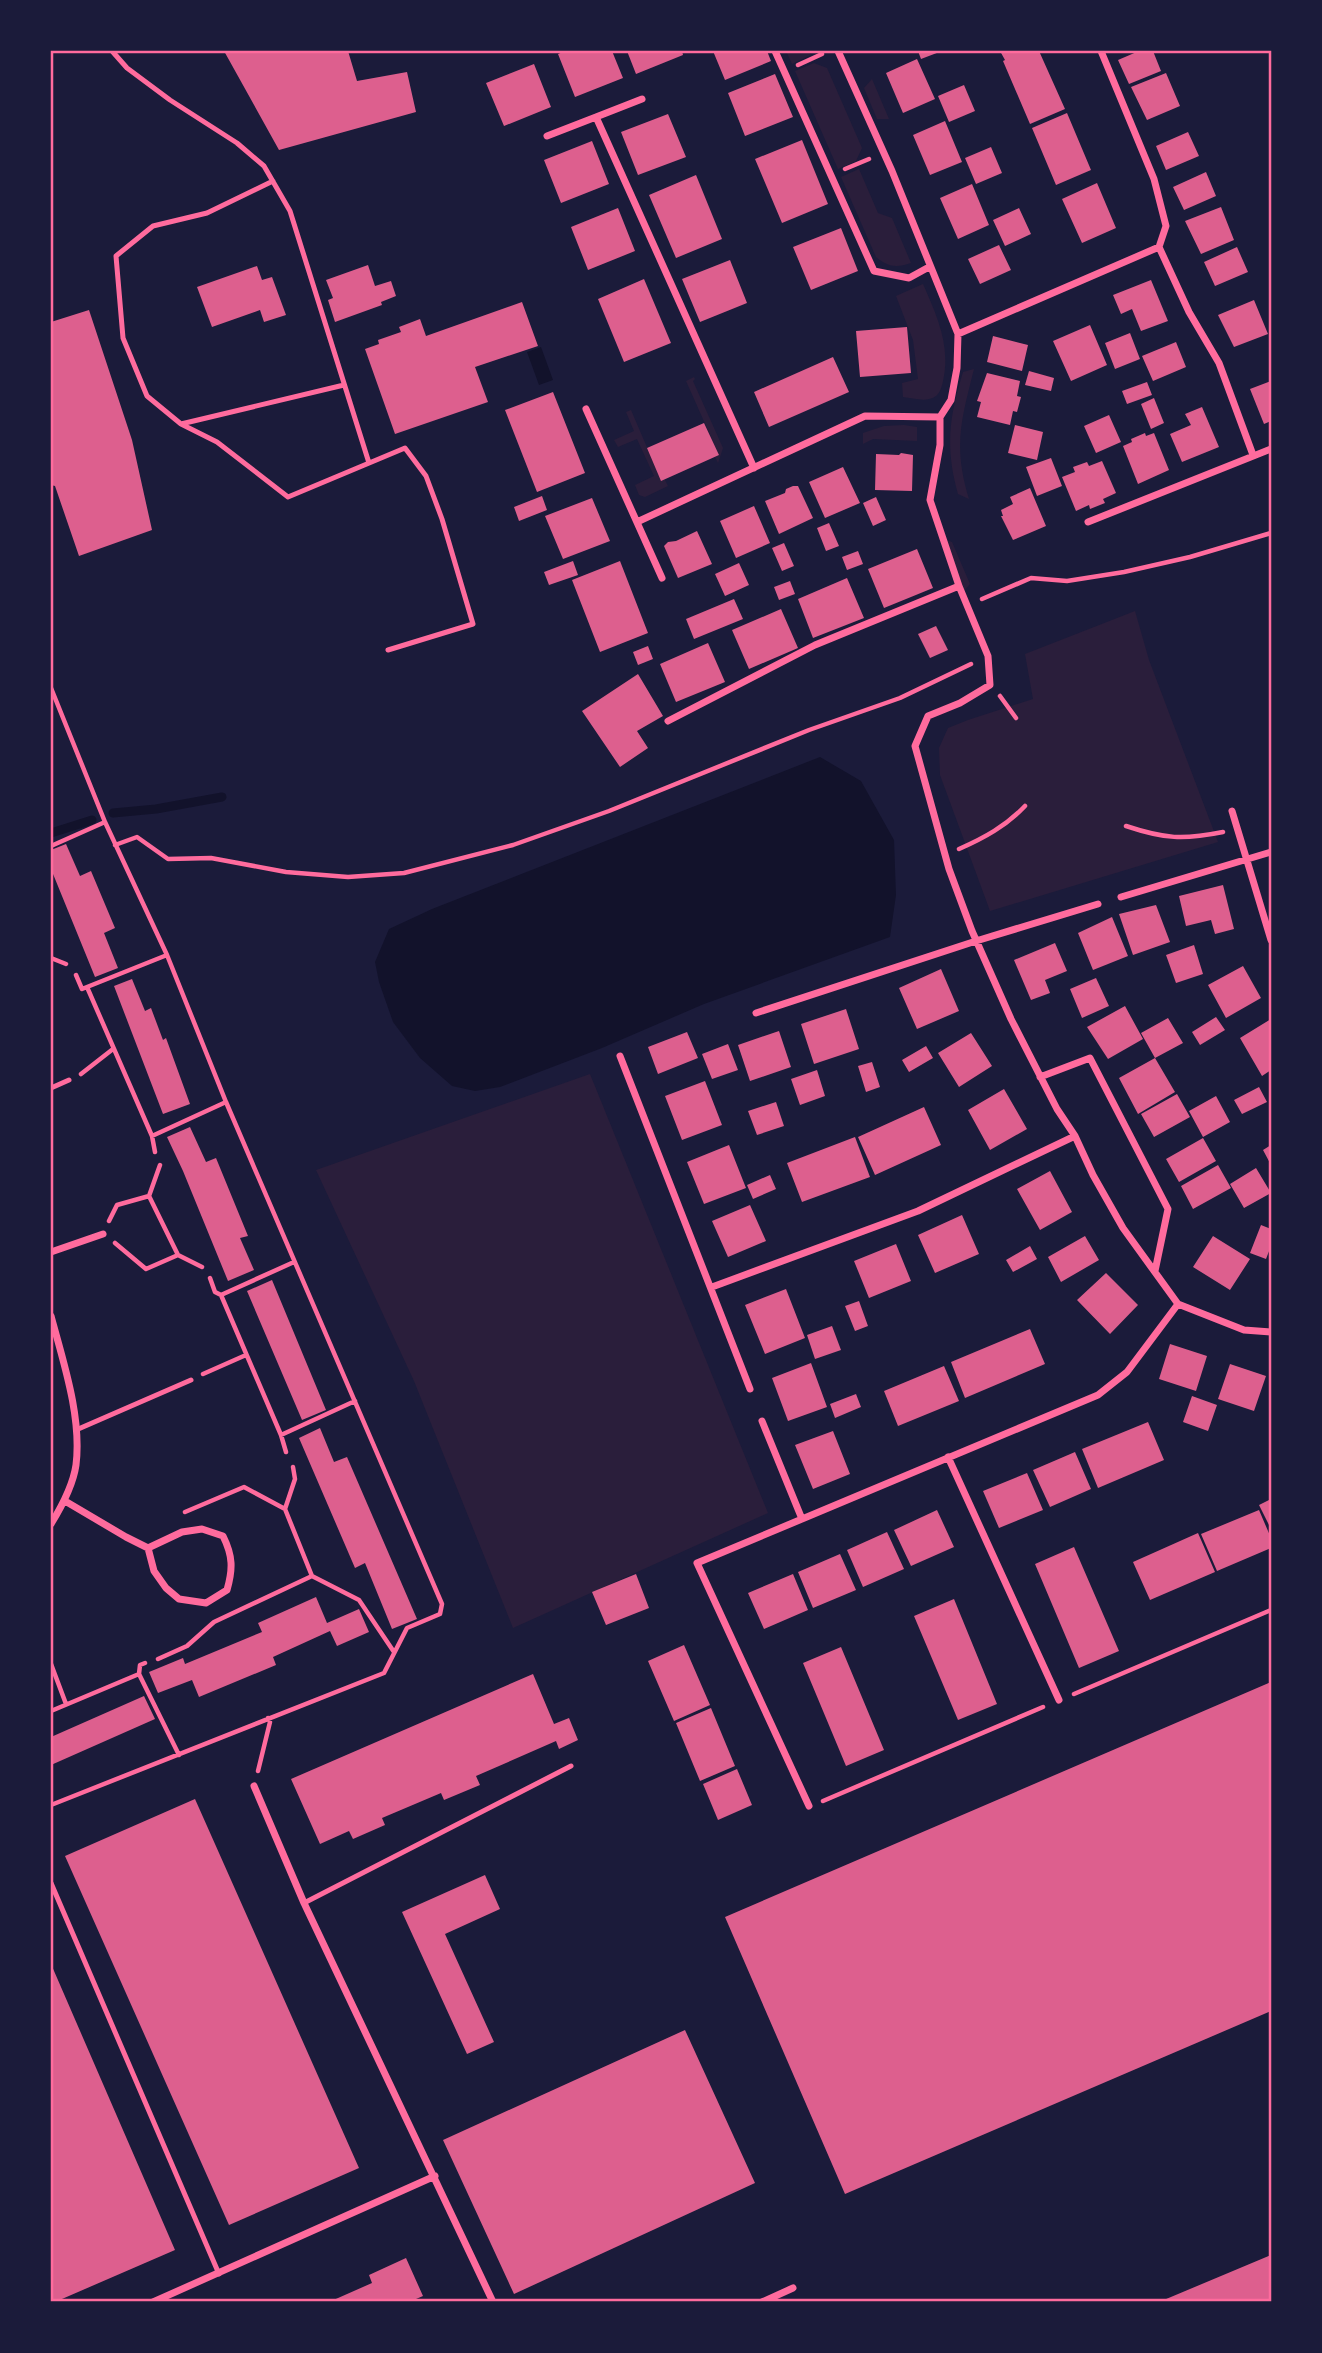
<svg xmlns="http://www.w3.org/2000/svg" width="1322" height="2353" viewBox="0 0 1322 2353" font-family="Manrope,sans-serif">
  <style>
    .green { fill: #2a1e3b }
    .water { fill: #12122b }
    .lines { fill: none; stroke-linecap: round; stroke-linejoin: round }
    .stream { stroke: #12122b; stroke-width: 9 }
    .building { fill: #dd5f8e }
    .path { stroke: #ff6b9d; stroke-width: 4.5 }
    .service { stroke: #ff6b9d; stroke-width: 5 }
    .minor { stroke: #ff6b9d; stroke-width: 7 }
    .neatline { fill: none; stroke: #ff6b9d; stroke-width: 2.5 }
  </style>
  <rect width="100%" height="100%" fill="#1b1b3a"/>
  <path class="green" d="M786,51H808L811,55L792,64Z
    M814,63L827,68L862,148L856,161L838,169L795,71Z
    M872,79L889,119H877L864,88Z
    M859,169L878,213L892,218L911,263C896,268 888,267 876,257L841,177Z
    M923,284C937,316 951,346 943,381C942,386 940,393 936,396C927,403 913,398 903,397L902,383L918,379L913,340L896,296Z
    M974,369C961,421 953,446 969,499L958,494C945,447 949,418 963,372Z
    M694,377L695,379L693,381L723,448L718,463L715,457L719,455L686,381Z
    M631,410L661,480H665L668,486L645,497L639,495L635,485L654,476L637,439L618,447L614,440L634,431L626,412Z
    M904,425L917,427V441L873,439L863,444V433L884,426Z
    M940,538L952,542L970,584L963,592Z
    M1135,611L1149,660L1218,842L990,911L940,775L939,748L948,728L968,720L1033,699L1025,654Z
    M590,1074L768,1513L513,1628L414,1381L316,1170Z"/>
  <path class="water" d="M541,347L553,380L539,385L527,352Z
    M820,757L861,781L894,840L896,895L890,937L704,1004L602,1048L500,1087L475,1091L452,1086L420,1058L393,1022L379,982L375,962L389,929L432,909Z"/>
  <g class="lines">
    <path class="stream" d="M113,813L156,809L222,797
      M51,833L92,820"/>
  </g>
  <path class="building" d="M224,51H348L357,81L407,72L416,112L279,150Z
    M565,51H612L623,78L575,97L558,54Z
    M627,51H682L683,55L636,74Z
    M713,51H767L771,61L725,80Z
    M918,51H942L921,59Z
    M1000,51H1039L1065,109L1030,124L1003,61L1005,60Z
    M1139,51H1153L1161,71L1129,84L1118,60Z
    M917,59L935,99L903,113L886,73Z
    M534,64L551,107L504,126L486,83Z
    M1166,73L1180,106L1147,120L1131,87Z
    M775,74L793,117L745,136L728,93Z
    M964,85L975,111L949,122L938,96Z
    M1067,113L1091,170L1056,185L1032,128Z
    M668,114L686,157L638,175L621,132Z
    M945,121L962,162L930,175L913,135Z
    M1188,132L1199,156L1166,170L1156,146Z
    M802,140L828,204L782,223L755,159Z
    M592,141L609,184L561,203L544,160Z
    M991,147L1002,173L976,184L965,158Z
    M1206,172L1216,196L1184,210L1173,187Z
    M696,175L722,239L676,258L649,195Z
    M1097,183L1116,228L1082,243L1062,199Z
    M972,184L989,225L958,239L940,198Z
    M1221,207L1234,240L1201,254L1185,221Z
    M618,208L635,251L588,270L571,227Z
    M1019,208L1031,234L1005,246L993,220Z
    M841,228L858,271L811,290L793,247Z
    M999,245L1011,270L980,284L968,259Z
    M1237,247L1248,272L1215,286L1204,262Z
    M730,260L747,303L700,322L682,279Z
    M368,265L375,286L391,281L396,296L381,302L382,305L335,322L328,300L333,298L326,280Z
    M257,266L262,280L272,277L286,315L264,322L260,310L212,327L197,287Z
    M644,279L671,343L624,362L598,299Z
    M1151,280L1168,321L1141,331L1132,309L1121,314L1113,295Z
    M1254,300L1268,334L1234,347L1218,315Z
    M522,302L538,346L475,367L488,402L395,434L365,349L379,344L378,340L401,332L399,327L420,319L426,336Z
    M89,310L132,440L152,530L79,556L55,486L51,485V322Z
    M1090,325L1107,365L1071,381L1053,341Z
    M907,327L911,373L860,377L856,331Z
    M1130,333L1140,359L1115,369L1105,343Z
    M993,336L1028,345L1022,371L987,362Z
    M1176,342L1186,367L1153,381L1142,356Z
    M833,357L849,392L769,427L754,392Z
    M1029,371L1054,378L1051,391L1025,385Z
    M987,373L1020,381L1017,396L1021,397L1017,412L1013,411L1010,425L977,417L981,402L977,401Z
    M1271,381V421L1264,424L1250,389Z
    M1147,382L1152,395L1127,404L1122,391Z
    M553,392L585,473L537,492L505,410Z
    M1154,398L1164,423L1151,429L1141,404Z
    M1202,407L1219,447L1182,462L1170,434L1191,425L1185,414Z
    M1109,415L1121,442L1096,453L1084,426Z
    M704,423L719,455L661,481L647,448Z
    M1015,425L1043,432L1037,460L1008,453Z
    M1145,433L1146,436L1154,433L1169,470L1138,484L1123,446L1132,442L1131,439Z
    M901,453L913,455L912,491L875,490L876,454L899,455Z
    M1051,458L1062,486L1037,496L1026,467Z
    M1102,461L1116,493L1103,499L1105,503L1090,509L1089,505L1076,511L1062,477L1075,472L1073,467L1087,462L1089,466Z
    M843,467L860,503L825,518L809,482Z
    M793,486H798L813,518L779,534L765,501L785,493L786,489Z
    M1030,488L1046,526L1013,540L1001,516H1003L1001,510L1013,504L1010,497Z
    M542,496L547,510L519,521L514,507Z
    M876,497L886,520L873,526L863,503Z
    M592,498L610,541L563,559L545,516Z
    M754,506L770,543L736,558L720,521Z
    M829,523L839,546L826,551L817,528Z
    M697,531L712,564L678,578L664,546L668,542L676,541Z
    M784,543L794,566L782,571L772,548Z
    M917,549L933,588L884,608L868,569Z
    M858,551L863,564L847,570L842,557Z
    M573,561L578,575L549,585L544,572Z
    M620,561L648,633L600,652L572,580Z
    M739,563L749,585L725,596L715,574Z
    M847,578L864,618L813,638L798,599Z
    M790,581L795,594L779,600L774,587Z
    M734,599L743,619L694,639L686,619Z
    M781,609L798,648L749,669L732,630Z
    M936,626L948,650L930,658L918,634Z
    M708,643L725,682L676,702L660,664Z
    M648,646L653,659L638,665L633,652Z
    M638,674L663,716L637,731L648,748L620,767L582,711Z
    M66,844L80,876L91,871L115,928L104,933L118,968L95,977L51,869V850Z
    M1223,885L1234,929L1215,934L1211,920L1186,926L1179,896Z
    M1156,905L1170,942L1133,955L1119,914Z
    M1112,917L1128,956L1093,970L1078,933Z
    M1055,943L1067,971L1045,980L1050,993L1031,1000L1014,960Z
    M1194,945L1203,974L1176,983L1166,955Z
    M1243,966L1261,998L1226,1018L1208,985Z
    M941,969L959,1011L917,1029L899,988Z
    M1096,978L1109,1006L1082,1018L1070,989Z
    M132,979L145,1011L151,1008L163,1040L166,1038L190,1104L163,1114L114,986Z
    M1125,1006L1143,1039L1108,1059L1087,1027Z
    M846,1009L859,1049L814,1064L801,1024Z
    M1216,1017L1225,1030L1200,1045L1192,1032Z
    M1168,1018L1183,1043L1155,1058L1141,1033Z
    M1271,1019V1070L1262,1076L1240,1038Z
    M779,1031L791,1067L750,1081L738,1045Z
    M687,1032L698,1058L658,1074L648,1047Z
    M971,1033L992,1066L959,1087L938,1053Z
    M728,1044L738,1070L712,1079L702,1054Z
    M926,1046L933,1058L909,1072L902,1060Z
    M1155,1058L1175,1092L1138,1114L1119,1078Z
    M872,1062L880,1087L866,1092L858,1066Z
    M817,1070L825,1096L800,1105L791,1079Z
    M705,1081L722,1125L682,1140L665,1096Z
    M1259,1087L1267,1102L1242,1114L1234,1100Z
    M1004,1089L1027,1129L990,1150L968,1110Z
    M1177,1094L1190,1117L1154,1137L1141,1114Z
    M1216,1096L1230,1122L1203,1137L1189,1111Z
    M776,1102L784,1126L757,1135L748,1111Z
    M924,1107L941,1145L875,1175L858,1137Z
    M190,1127L206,1162L216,1158L248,1236L240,1238L254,1270L228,1281L183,1171L167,1137Z
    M855,1137L870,1177L802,1202L787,1163Z
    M1203,1138L1216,1161L1179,1182L1166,1159Z
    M729,1145L746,1188L704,1204L687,1162Z
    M1271,1145V1165L1263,1150Z
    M1218,1165L1231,1188L1193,1209L1181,1186Z
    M1256,1168L1271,1193L1244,1208L1230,1184Z
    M1050,1171L1072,1212L1040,1230L1017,1189Z
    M770,1175L776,1189L753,1199L747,1185Z
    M750,1205L766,1241L728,1257L712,1221Z
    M962,1215L979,1254L935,1273L918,1235Z
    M1261,1225L1271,1229V1246L1266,1259L1250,1253Z
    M1085,1236L1099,1260L1061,1282L1048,1257Z
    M1213,1236L1250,1259L1230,1290L1193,1267Z
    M896,1244L911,1281L869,1298L854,1261Z
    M1030,1246L1037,1259L1013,1272L1006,1260Z
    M1106,1273L1138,1305L1110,1334L1077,1300Z
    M272,1280L326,1410L302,1420L247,1291Z
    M786,1289L805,1338L765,1354L745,1305Z
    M859,1301L868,1326L855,1331L845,1306Z
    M832,1326L841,1350L815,1359L807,1335Z
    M1030,1329L1045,1364L965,1398L951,1362Z
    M1170,1344L1207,1356L1196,1391L1159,1379Z
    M811,1363L827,1407L788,1421L772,1378Z
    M1230,1364L1266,1376L1254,1411L1218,1399Z
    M944,1366L959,1401L898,1426L884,1391Z
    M856,1394L861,1407L835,1418L830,1404Z
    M1192,1396L1217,1405L1208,1431L1183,1422Z
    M1148,1422L1164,1460L1098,1488L1082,1449Z
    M320,1428L334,1462L347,1457L417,1619L392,1629L365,1563L355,1568L299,1438Z
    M833,1431L850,1474L813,1489L795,1445Z
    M1075,1452L1091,1489L1050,1507L1033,1470Z
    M1027,1473L1043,1510L999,1528L983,1491Z
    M1271,1499V1529L1259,1505Z
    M937,1510L954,1547L911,1566L894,1530Z
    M1259,1510L1271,1538V1548L1217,1571L1201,1534Z
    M887,1532L904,1569L863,1587L847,1550Z
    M1198,1533L1215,1572L1150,1600L1133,1562Z
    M1074,1547L1119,1651L1079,1668L1035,1564Z
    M840,1554L856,1590L813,1608L798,1572Z
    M636,1574L649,1608L606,1625L592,1592Z
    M793,1574L808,1610L764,1629L748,1593Z
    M316,1597L327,1623L359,1609L369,1632L337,1646L330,1631L273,1657L276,1665L199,1697L192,1680L158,1693L149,1672L183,1658L185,1664L262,1632L258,1623Z
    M954,1599L997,1704L958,1720L914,1616Z
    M684,1645L710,1705L674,1721L648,1661Z
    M841,1647L884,1750L846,1766L803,1663Z
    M533,1674L554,1724L569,1718L578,1740L559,1749L556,1741L476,1776L480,1785L444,1800L441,1793L382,1818L385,1825L353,1839L349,1831L320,1844L291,1779Z
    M1271,1682V2011L845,2194L725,1917Z
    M144,1696L155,1719L51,1765V1737Z
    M711,1708L735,1766L700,1781L676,1723Z
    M737,1769L752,1805L718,1820L703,1784Z
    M195,1799L359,2168L229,2225L65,1856Z
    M485,1875L500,1909L445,1934L494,2042L467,2054L402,1912Z
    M51,1964L175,2250L55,2302H51Z
    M685,2030L755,2183L514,2294L443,2140Z
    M1271,2255V2302H1159Z
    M406,2258L423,2296L416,2299L417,2302H329L372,2283L369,2275Z"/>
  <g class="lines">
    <path class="path" d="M798,65L822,54
      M845,169L869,159
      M982,599L1031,578L1067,581L1124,572L1190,557L1271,533
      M51,688L105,822L167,955L226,1102L442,1604L440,1614L407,1628L384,1673L51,1805
      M1000,696L1016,718
      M1126,826C1165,839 1183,840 1223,832
      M115,845L137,837L168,859L211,858L286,872L348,877L404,873L513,845L609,811L809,730L900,698L971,664
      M51,846L105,822
      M959,849C984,838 1006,826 1025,806
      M51,958L66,964
      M76,975L82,989L87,987L152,1136L155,1152
      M87,987L167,955
      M81,1074L113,1049
      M152,1136L226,1102
      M160,1165L149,1196L178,1255L202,1267
      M109,1221L117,1205L149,1196
      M115,1243L146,1269L178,1255
      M210,1278L215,1292L221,1295L281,1435L286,1452
      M221,1295L294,1262
      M203,1374L246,1355
      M281,1435L355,1401
      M293,1467L295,1479L285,1509L312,1576L359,1600L394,1652
      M185,1512L244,1487L285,1509
      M158,1659L187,1646L214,1622L312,1576
      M51,1664L66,1704
      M139,1674L179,1755
      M1074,1694L1271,1610
      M51,1711L139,1674L140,1665L145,1663
      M258,1771L270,1722L268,1718
      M823,1801L1043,1707"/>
    <path class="service" d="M112,51L127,68L170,100L237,143L264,166L290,211L369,463
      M273,181L207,213L153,226L116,256L123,338L147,396L181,424L217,442L288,497L405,448L426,476L442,519L473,624L388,650
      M181,424L344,385
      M51,1088L69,1080
      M76,1430L191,1380
      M51,1883L219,2274
      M304,1903L571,1766"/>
    <path class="minor" d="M775,51L874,271L909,278L929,267
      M838,51L892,171L958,334L957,368L951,400L940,417V445L930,500L959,586L988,656L990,685L960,703L928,716L915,746L949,869L972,931L1011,1019L1057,1109L1075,1136L1093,1175L1123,1228L1178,1304L1244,1330L1271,1332
      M1101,51L1154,179L1166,226L1159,247L1189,312L1219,363L1253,455
      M642,99L596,117L754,468
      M547,136L596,117
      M958,334L1159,247
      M586,409L662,578
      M637,522L865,416L940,417
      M1088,522L1271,449
      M668,721L815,645L959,586
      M1232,811L1271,940
      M1121,897L1271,852
      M756,1013L976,941L1098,904
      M620,1056L750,1389
      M1040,1077L1090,1058L1168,1209L1155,1271
      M51,1252L103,1234
      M712,1287L918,1211L1075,1136
      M51,1316C63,1361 82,1417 76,1465C73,1486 62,1506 51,1524
      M762,1421L802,1519
      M948,1457L1059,1700
      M65,1501L126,1537L148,1548L182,1532L202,1529L223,1536C233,1556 233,1569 227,1590L206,1603L179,1599L166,1588L154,1571L148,1548
      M254,1786L304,1903L493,2302
      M809,1806L697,1563L1098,1395L1127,1372L1178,1304
      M153,2302L435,2176
      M762,2302L793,2288"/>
  </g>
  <rect width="1322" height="2353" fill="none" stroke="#1b1b3a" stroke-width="105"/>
  <rect x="52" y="52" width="1218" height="2248" class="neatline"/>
</svg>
